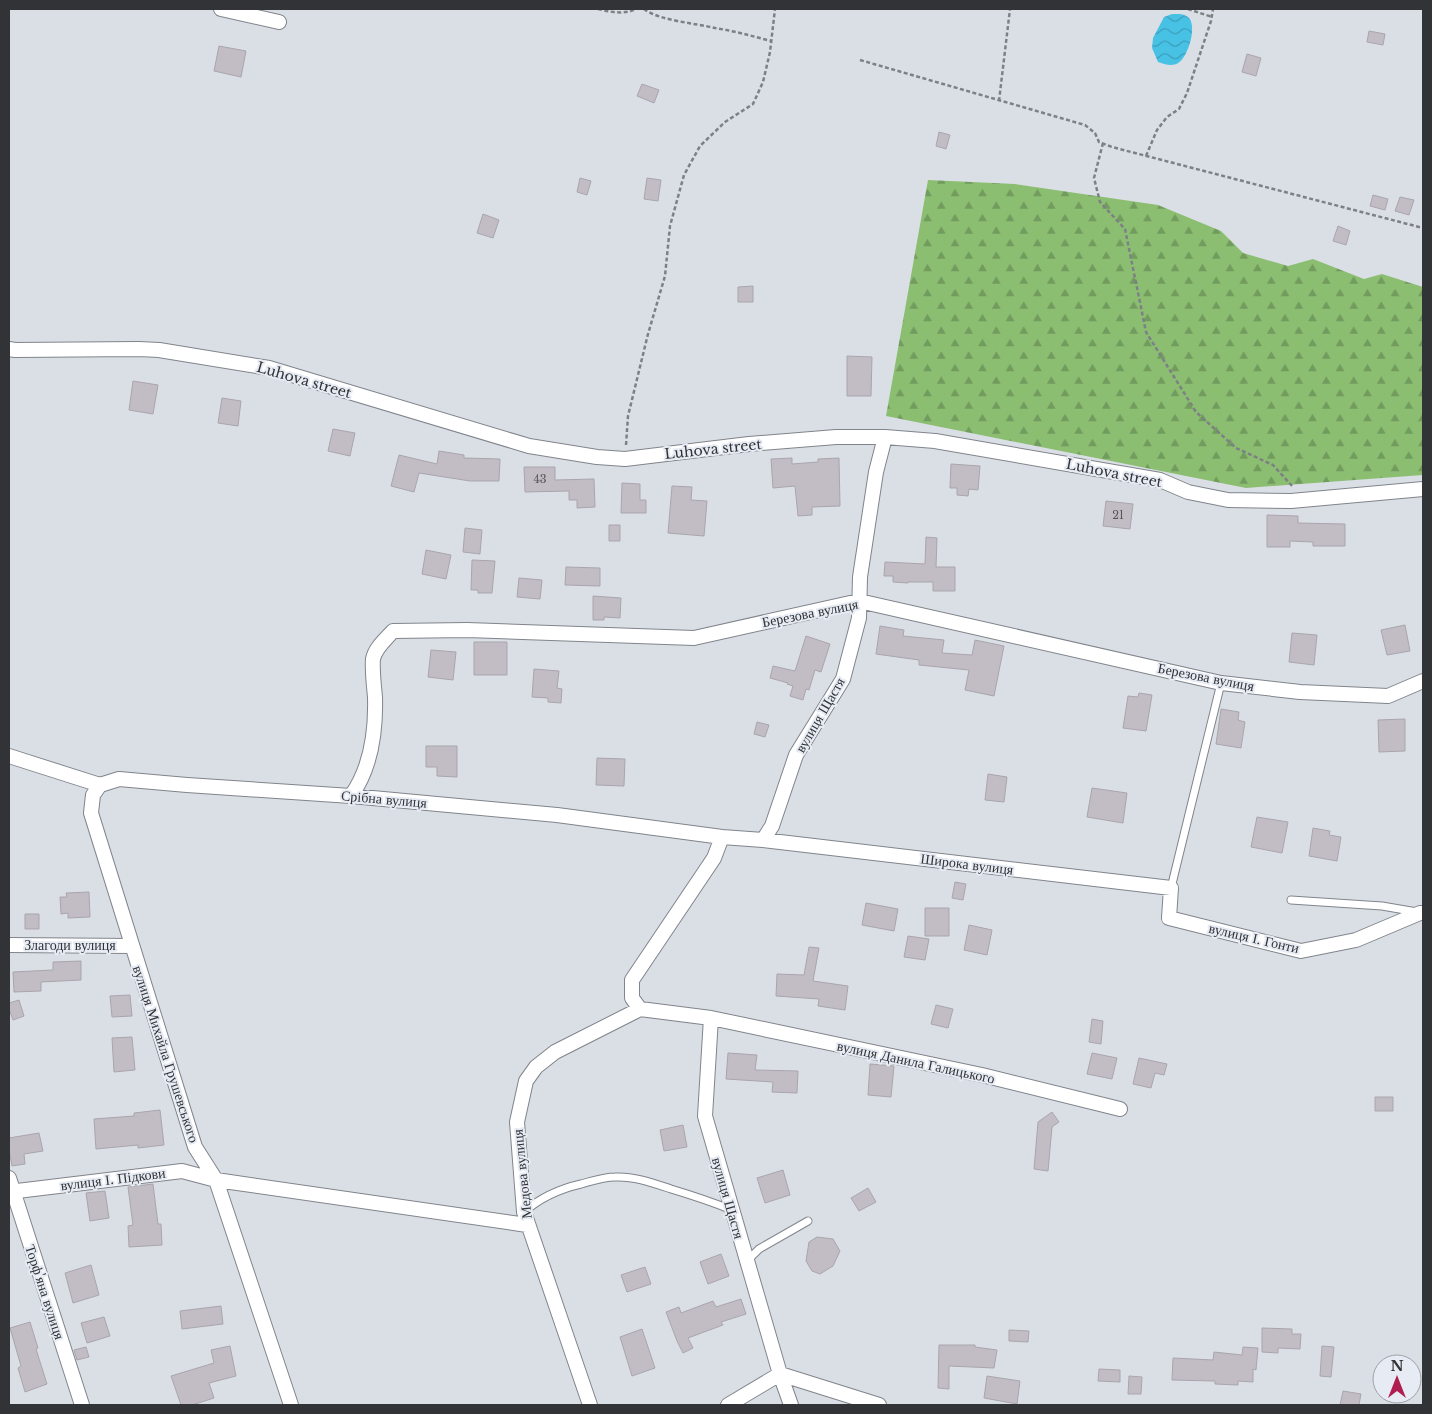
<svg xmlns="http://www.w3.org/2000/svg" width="1432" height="1414" viewBox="0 0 1432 1414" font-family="'Libre Baskerville',serif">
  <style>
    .forest { fill: url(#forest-firs) }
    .water { fill: url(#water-waves) }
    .building { fill: #c2bdc5; stroke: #aaa5ad }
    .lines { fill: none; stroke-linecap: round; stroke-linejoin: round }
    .lane-casing { stroke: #80848b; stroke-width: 9 }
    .street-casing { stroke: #80848b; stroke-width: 16 }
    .path { stroke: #7d8185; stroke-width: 2.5; stroke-dasharray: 4 2.5; stroke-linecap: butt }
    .lane { stroke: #fff; stroke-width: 7 }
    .street { stroke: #fff; stroke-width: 14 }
    .labels { text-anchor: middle; stroke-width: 4; stroke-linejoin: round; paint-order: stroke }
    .number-label { font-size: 11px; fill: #55565a }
    .street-label { font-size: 14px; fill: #313336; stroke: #e7ecf4 }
  </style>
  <defs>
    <pattern id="forest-firs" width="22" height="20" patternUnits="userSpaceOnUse" patternTransform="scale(1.25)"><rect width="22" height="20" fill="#8bbe71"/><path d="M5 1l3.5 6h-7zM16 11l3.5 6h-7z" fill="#729b5e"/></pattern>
    <pattern id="water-waves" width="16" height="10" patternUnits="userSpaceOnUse" patternTransform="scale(1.25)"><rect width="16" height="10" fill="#47c2e5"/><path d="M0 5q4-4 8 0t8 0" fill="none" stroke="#3c9eba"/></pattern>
  </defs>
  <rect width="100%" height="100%" fill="#dadfe6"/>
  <path class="forest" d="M928,180L1015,184L1158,205L1221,231L1243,253L1288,266L1313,259L1364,279L1382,274L1423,287V475L1246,488L886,416Z"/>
  <path class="water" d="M1172,14C1177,14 1183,13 1188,17C1198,25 1188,58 1178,63C1172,67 1164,64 1158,62L1152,48L1153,38L1164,17Z"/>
  <path class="building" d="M1369,31L1385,34L1383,45L1367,42Z
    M219,46L246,51L241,77L214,71Z
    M1247,54L1261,58L1256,76L1242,72Z
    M642,84L659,90L654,103L637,96Z
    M939,132L950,135L946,149L936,146Z
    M580,178L591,181L587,195L577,192Z
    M647,178L661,180L658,201L644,199Z
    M1373,195L1388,199L1385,210L1370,206Z
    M1400,197L1414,200L1409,215L1395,211Z
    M483,214L499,220L493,238L477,233Z
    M1338,226L1350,231L1346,245L1333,241Z
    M753,286V302H738V287Z
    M847,356L872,357L871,396H847Z
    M133,381L158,385L153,414L129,410Z
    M222,398L241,401L238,426L218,423Z
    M333,429L355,433L350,456L328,451Z
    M439,451L464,455V458L500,459L499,481H470L419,473L414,492L391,486L399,455L437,464Z
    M792,458V464L818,462V459L839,458L840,506L812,507V515L798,516L795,486L773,488L771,459Z
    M951,464L980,466L978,490L969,489L968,496L957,495V488H950Z
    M524,467H555V480L594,479L595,507L577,508V500H569V491L525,492Z
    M622,483L640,484V500H646V513H621Z
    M672,486L692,487L691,500L707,501L704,536L668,533Z
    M1106,501L1133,504L1130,529L1103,526Z
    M1267,515L1298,516V523L1345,524V546H1313V542L1290,541V547H1267Z
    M609,525H620V541H609Z
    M465,528L482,530L480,554L463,552Z
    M926,537L937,538L936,567H955V591H933V582H908V583L893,582V576H884L885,562L925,564Z
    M426,550L451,555L446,579L422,574Z
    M472,560L495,561L492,593H478V590H471Z
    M566,567L600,568V586L565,585Z
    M519,578L542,580L540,599L517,597Z
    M593,596L621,598L620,618L604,617V620H593Z
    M1405,625L1410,651L1387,655L1381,630Z
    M880,626L904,630L903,636L944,640L942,653L972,655L975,640L1004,646L994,696L965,690L969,670L919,665V660L876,654Z
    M1292,633L1317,635L1314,665L1289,662Z
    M806,636L830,644L821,672L815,670L809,690L806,689L803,700L790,696L793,686L787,684L788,683L770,678L773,666L795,671Z
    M474,642H507V675H474Z
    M431,650L456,652L453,680L428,677Z
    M534,669L559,671L557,688L562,689L561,703L548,702V698L532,697Z
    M1139,693L1152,695L1146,731L1123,728L1128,696L1138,697Z
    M1221,709L1239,712L1238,720L1245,722L1241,748L1216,744Z
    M1405,719V751L1379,752L1378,720Z
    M757,722L769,725L765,737L754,734Z
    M426,746H457V777L437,776V767H426Z
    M597,758L625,759L624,786L596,785Z
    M988,774L1007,777L1004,802L985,800Z
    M1092,788L1127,793L1123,823L1087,817Z
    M1257,817L1288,822L1282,853L1251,847Z
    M1313,828L1330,831L1329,835L1341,837L1337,861L1309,856Z
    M955,882L966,884L963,900L952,898Z
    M89,892L90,917L68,918V913L61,914L60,897H67L66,893Z
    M866,903L898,909L894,931L862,925Z
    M925,908H949V936H925Z
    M25,914H39V929H25Z
    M969,925L992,930L987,955L964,950Z
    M908,936L929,939L925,960L904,957Z
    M809,947L819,948L813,981L848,986L845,1010L818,1006L819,999L776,996L777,974L804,975Z
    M81,961V980L41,982V991L14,992L13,972L53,970V962Z
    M130,995L132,1016L112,1017L110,996Z
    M19,1000L24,1016L13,1020L9,1009V1003Z
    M936,1005L953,1009L948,1028L931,1024Z
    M1092,1019L1103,1021L1101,1044L1089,1042Z
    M132,1037L135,1070L114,1072L112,1038Z
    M728,1053L757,1055L755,1070L798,1071L797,1093L772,1092L773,1082L726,1079Z
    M1092,1053L1117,1058L1112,1079L1087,1074Z
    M1139,1058L1167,1064L1164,1075L1155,1073L1151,1088L1133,1084Z
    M870,1064L894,1066L891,1097L868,1095Z
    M1375,1097H1393V1111H1375Z
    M160,1110L164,1145L138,1148V1145L96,1149L94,1119L134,1116V1113Z
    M1052,1112L1059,1122L1052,1127L1048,1171L1034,1169L1038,1122Z
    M683,1125L687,1147L664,1151L660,1130Z
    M39,1133L43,1151L24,1154L25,1164L12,1166L9,1150V1138Z
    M783,1170L790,1195L765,1203L757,1178Z
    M153,1184L158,1224H161L162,1245L129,1247L128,1226L133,1225L128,1187Z
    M868,1188L876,1202L859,1211L851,1198Z
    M105,1191L109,1218L90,1221L86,1193Z
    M817,1237L833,1239L840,1251L833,1266L820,1274L812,1271L806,1261L809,1242Z
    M721,1254L729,1276L708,1284L700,1262Z
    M91,1265L99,1295L73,1303L65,1273Z
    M645,1267L651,1284L627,1292L621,1275Z
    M741,1299L746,1314L721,1322L723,1325L688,1338L693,1348L683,1353L677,1341L666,1312L679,1307L681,1313L713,1301L716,1307Z
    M221,1306L223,1324L182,1329L180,1311Z
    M104,1317L110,1336L87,1343L81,1323Z
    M30,1322L38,1348L36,1349L47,1384L25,1392L18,1368L21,1366L10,1328Z
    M1262,1328L1292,1329V1334H1301L1300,1349L1278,1348V1353L1262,1352Z
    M642,1329L655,1368L632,1376L620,1337Z
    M1009,1330L1029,1331L1028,1342L1009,1341Z
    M939,1345H975V1347L997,1350L994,1368L949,1366V1389L938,1388Z
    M230,1346L236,1376L209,1383L214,1398L192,1405H181L171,1376L214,1363L211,1350Z
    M1322,1346L1334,1347L1331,1377L1320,1376Z
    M86,1347L89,1357L77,1360L74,1350Z
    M1243,1347L1258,1348L1256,1370L1253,1369V1382L1238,1381V1385L1215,1384V1381L1172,1380L1173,1358L1213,1360L1214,1352L1242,1355Z
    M1099,1369L1120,1370V1382L1098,1381Z
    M987,1376L1020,1381L1017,1404L984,1398Z
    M1129,1376L1142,1377L1141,1394H1128Z
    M1343,1391L1361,1394L1359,1405H1340Z"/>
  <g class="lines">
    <g class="lane-casing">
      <path id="lane" d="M1171,888L1221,683
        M1291,900L1382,906L1417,912
        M524,1212C541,1197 559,1189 581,1184C592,1181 604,1177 615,1177C634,1176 653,1183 671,1189C691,1195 712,1202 732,1210
        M747,1261L759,1249L808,1221"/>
    </g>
    <g class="street-casing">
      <path id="street" d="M221,9L279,22
        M9,349L15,350L139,349L159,350L269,368L529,446L597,457L625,459L749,444L836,437H885L935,441L1160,480L1188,492L1228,500L1291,501L1423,489
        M9,756L100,785L119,779L187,785L351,796L557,815L722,837L763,840L1171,888L1169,918L1301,951L1356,940L1420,913H1423
        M100,785L93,795L91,813L195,1147L216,1180L291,1405
        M351,796C371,768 376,731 375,697C374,687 372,669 373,659C375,648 386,639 393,631L467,630L694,638L859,601L1221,683L1300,692L1388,696L1423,681
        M763,840L772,826L796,755L843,679L859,618L860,577L876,472L885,437
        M9,945L132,946
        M640,1009L632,998V980L714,858L722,837
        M711,1018L705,1116L780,1374L791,1405
        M9,1178L82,1405
        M9,1192L182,1171L216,1180L527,1225
        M780,1374L879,1405
        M590,1405L524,1212L517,1122L526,1081L536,1067L555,1052L640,1009L711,1018L982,1075L1120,1109
        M728,1405L780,1374"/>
    </g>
    <path class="path" d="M598,9C611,12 624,15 636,9
      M644,9C660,21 695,23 715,28C734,31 752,36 771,41
      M1188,9L1212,17
      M860,60L1085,125L1095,133L1099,142L1112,147L1423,228
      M999,101L1010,9
      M1103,143L1094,178L1100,202L1125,229L1146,332L1196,412L1236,448L1273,465L1293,487
      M1146,156L1157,130L1167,117L1179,109L1187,93L1211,21L1213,9
      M626,445L628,416L648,334L665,276L670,226L684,175L700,146L725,122L753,104L763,82L770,52L775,9"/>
    <use href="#lane" class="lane"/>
    <use href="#street" class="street"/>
  </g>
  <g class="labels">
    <g class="number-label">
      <text x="540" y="483">43</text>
      <text x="1118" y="519">21</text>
    </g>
    <g class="street-label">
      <text transform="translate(304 380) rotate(16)" y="5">Luhova street</text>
      <text transform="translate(713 449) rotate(-6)" y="5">Luhova street</text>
      <text transform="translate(1114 473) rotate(11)" y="5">Luhova street</text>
      <text transform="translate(810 613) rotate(-11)" y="5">Березова вулиця</text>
      <text transform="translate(1206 677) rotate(11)" y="5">Березова вулиця</text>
      <text transform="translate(820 715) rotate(-60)" y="5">вулиця Щастя</text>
      <text transform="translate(384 799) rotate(5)" y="5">Срібна вулиця</text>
      <text transform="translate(967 864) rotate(7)" y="5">Широка вулиця</text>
      <text transform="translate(1254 938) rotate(13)" y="5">вулиця І. Гонти</text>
      <text x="70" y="950">Злагоди вулиця</text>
      <text transform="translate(166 1054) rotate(72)" y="5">вулиця Михайла Грушевського</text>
      <text transform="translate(916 1062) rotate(12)" y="5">вулиця Данила Галицького</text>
      <text transform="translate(522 1174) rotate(-96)" y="5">Медова вулиця</text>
      <text transform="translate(113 1179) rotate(-7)" y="5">вулиця І. Підкови</text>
      <text transform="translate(728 1198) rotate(74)" y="5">вулиця Щастя</text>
      <text transform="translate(45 1292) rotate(72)" y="5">Торф'яна вулиця</text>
    </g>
  </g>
  <rect width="1432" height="1414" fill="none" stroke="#313336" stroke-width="20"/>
  <g transform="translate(1397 1379)"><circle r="24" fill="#e7ecf4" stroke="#9ea2a8"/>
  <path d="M0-4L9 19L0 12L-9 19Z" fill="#af1e4e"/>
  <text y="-8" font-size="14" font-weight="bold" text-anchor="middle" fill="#313336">N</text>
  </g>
</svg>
